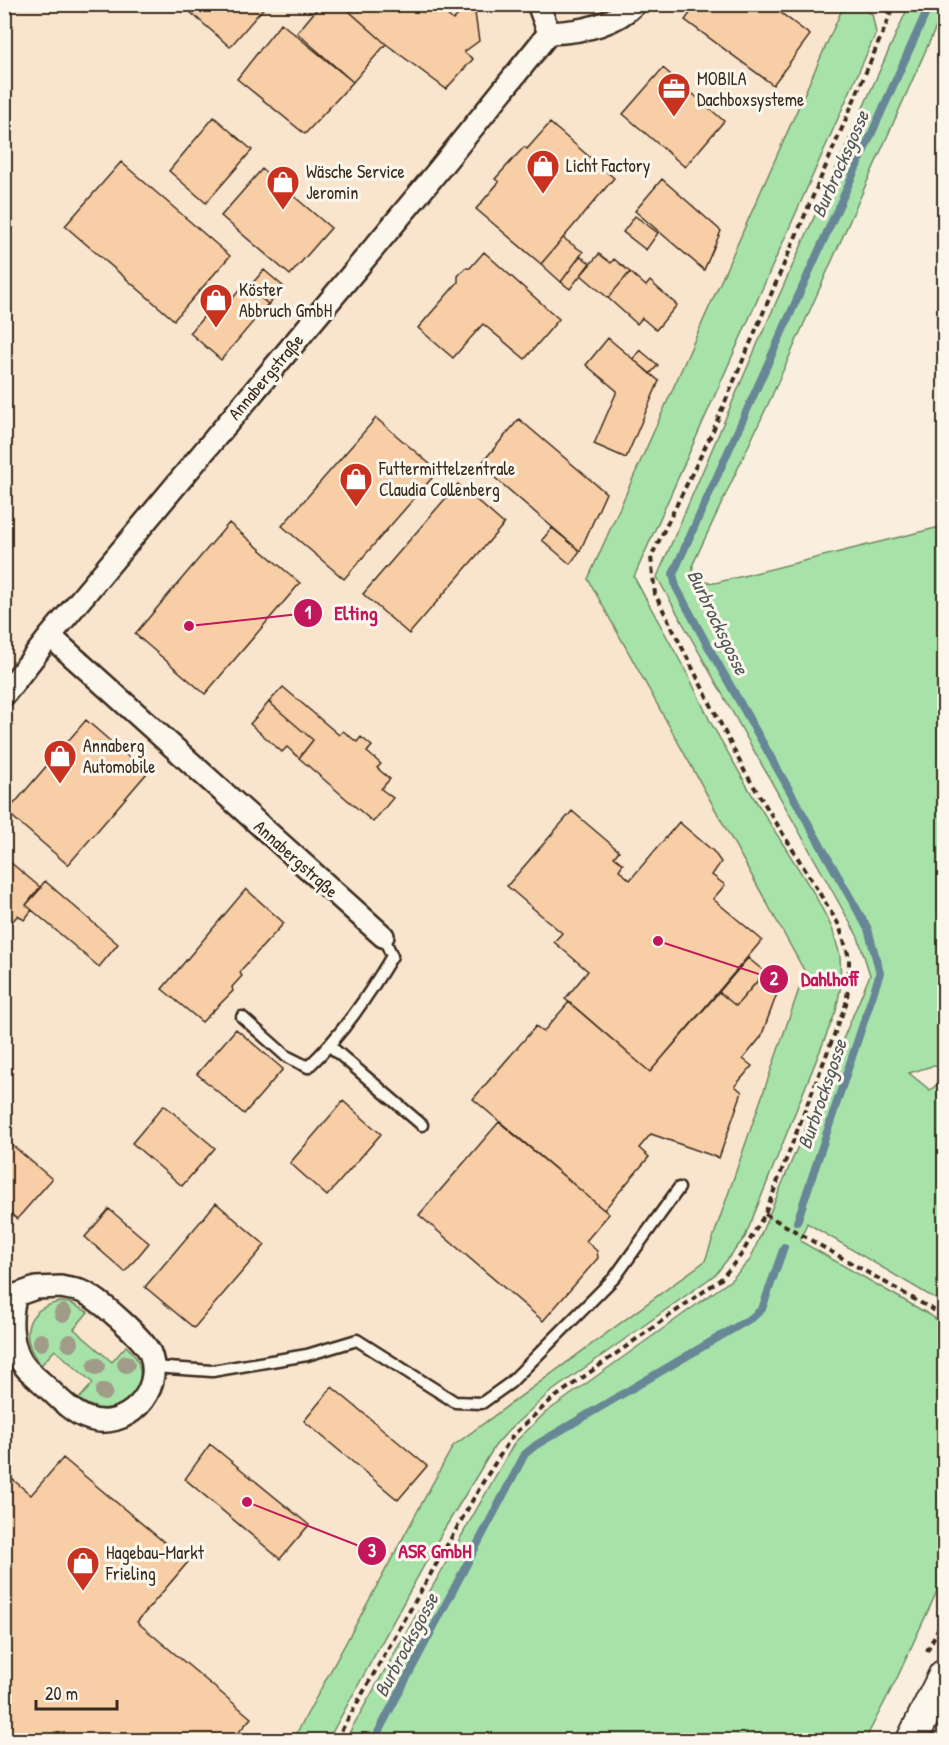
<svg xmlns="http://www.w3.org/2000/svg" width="949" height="1745" viewBox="0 0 949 1745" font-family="'Patrick Hand',sans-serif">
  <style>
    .built { fill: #f9e5cd }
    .green { fill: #a7e3a9; stroke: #718664; stroke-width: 1.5 }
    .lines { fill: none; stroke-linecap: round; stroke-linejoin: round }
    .stream { stroke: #688796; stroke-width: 8 }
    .building { fill: #f7cea6; stroke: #3b2a1e; stroke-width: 1.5 }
    .service-casing { stroke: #3b2a1e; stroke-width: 15 }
    .minor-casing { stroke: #3b2a1e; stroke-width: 26 }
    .secondary-casing { stroke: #3b2a1e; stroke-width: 34 }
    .path { stroke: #3b2a1e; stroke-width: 4; stroke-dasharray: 6 4.5; stroke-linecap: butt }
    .service { stroke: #fbf7ec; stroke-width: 10 }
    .minor { stroke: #fbf7ec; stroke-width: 21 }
    .secondary { stroke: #fbf7ec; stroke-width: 30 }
    .tree { fill: #a09c88 }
    .labels { text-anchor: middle; stroke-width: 6; stroke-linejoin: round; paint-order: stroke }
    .poi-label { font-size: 18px; fill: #3b2a1e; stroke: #fbf7ec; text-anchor: start }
    .street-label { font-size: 18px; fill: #3b2a1e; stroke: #fbf7ec }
    .water-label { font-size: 20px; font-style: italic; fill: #52585a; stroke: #fbf7ec }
    .leader { fill: none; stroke: #c2185b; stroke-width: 2 }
    .callout-dot { fill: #c2185b; stroke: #fbf7ec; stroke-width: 2 }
    .mark-label { font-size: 18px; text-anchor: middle; font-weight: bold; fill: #fff }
    .callout-label { font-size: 20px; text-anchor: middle; font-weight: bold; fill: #c2185b; stroke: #fbf7ec; stroke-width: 6; stroke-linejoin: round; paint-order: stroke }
  </style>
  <rect width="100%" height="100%" fill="#faefde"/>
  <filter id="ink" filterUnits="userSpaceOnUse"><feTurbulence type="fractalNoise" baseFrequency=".0167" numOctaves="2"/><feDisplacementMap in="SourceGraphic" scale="12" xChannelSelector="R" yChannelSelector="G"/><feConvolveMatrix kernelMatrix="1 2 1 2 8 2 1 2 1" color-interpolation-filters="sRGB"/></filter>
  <g filter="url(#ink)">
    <path class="built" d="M23,4L844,5L588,579L805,972L705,1261L453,1446L293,1740H5V25Z"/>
    <path class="green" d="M844,5H858L872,14L876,33L634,577L690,679L711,723L754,798L815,895L832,928L840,955L841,985L836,1011L745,1237L716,1274L548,1394L509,1430L495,1446L443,1531L328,1740H293L453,1446L705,1261L805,972L588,579Z
      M909,5H944V9L770,400L693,564L692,580L715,583L944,526V1067L932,1066L909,1073L930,1090L944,1079V1304L807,1223L800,1241L930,1315L944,1325V1576L898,1676L865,1740H345L515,1442L545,1413L731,1280L750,1260L870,975L858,937L657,577L757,345Z
      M60,1302L70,1303L88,1312L74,1329L112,1362L126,1346C163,1377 121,1430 79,1399L93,1383L55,1350L41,1365C19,1339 23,1309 60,1302Z"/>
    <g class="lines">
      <path class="stream" d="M797,1222L880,973L868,929L704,639L676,587L673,574L930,4
        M374,1740L525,1454L536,1445L753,1317L762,1309L784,1247"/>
    </g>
    <path class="building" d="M181,4H267L230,47Z
      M321,4H341L386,44L353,82L297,33Z
      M341,4H435L453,20L466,7L475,13L479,41L464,52L473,59L446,89L386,44Z
      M446,4H467L458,14Z
      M697,4H769L810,35L773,85L685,20Z
      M281,23L353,82L305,134L237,79Z
      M663,68L724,121L685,167L623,114Z
      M214,117L252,150L206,203L169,171Z
      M550,123L614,178L541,264L476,209L499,182L495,179L524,147L527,149Z
      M121,162L230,256L174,320L65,226Z
      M262,169L331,228L290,275L221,216Z
      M662,179L721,231L704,270L635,211Z
      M635,216L658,233L646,250L623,232Z
      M563,238L583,252L561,282L541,264Z
      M484,252L559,319L525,359L483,324L453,358L418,328L458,282V276L465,268H470Z
      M599,254L611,263L614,259L630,272L608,298L581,275Z
      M580,256L590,263L570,289L561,282Z
      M264,270L284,287L267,306L268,304L249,287Z
      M630,272L646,286L650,281L677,305L656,330L642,318L637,324L608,298Z
      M245,284L268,304L221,360L190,333L216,302L223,309Z
      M608,338L659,381L626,458L594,444L617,391L586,365Z
      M640,350L658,365L650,374L633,359Z
      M376,418L438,471L344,579L282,526Z
      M519,419L606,493L580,551L480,465Z
      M458,484L504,524L409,634L363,594Z
      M229,523L300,583L205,694L135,634Z
      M552,528L580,551L570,564L542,540Z
      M283,687L339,735L343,731L357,742L361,737L372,746L367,752L381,764L377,768L390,779L381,789L393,798L373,822L299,758L313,740L269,702Z
      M269,702L313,740L299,758L287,747L282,752L250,724Z
      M86,720L147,773L68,865L7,812Z
      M572,811L619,851L614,857L623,864L619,870L630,880L679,822L713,851L721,862L712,875L725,885L713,899L762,940L650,1072L565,999L588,971L554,942L562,933L507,886Z
      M4,857L41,888L26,905L32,910L24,920L18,915L4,931Z
      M45,881L118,944L99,967L26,905Z
      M246,889L284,923L242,969L240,973L242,976L232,987L233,991L202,1022L162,989Z
      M748,958L765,972L736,1006L719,992Z
      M761,977L778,991L761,1037L743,1059L752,1066L735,1086L742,1092L719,1158L651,1134L639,1148L649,1157L604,1210L473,1099L536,1026L543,1032L569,1002L650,1072L719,992L736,1006Z
      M236,1029L283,1069L244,1114L197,1074Z
      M343,1101L381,1134L327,1196L290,1163Z
      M164,1105L215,1148L182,1186L132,1143Z
      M499,1122L609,1214L586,1241L597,1251L598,1258L543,1321L419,1215Z
      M4,1138L52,1179L17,1219L4,1208Z
      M216,1203L265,1245L194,1328L145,1287Z
      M109,1209L149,1243L125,1272L85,1237Z
      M332,1387L427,1466L398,1500L304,1421Z
      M210,1444L309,1525L280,1559L185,1479Z
      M63,1458L188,1562L137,1622L251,1718L232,1740H4V1472L31,1495Z"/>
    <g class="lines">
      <g class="service-casing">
        <path id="service" d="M242,1017L286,1056L308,1067C342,1035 368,996 392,956L383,936
          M330,1046L422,1125
          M153,1367L212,1371L307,1355L357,1340L455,1402L482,1403L510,1383L615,1277L679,1188"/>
      </g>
      <g class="minor-casing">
        <path id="minor" d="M538,4L549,33
          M50,636L383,936
          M4,695L50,636L428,183L549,33C579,32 613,26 635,4
          M61,1287C68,1289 76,1289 83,1292C99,1299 143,1338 150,1353C165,1391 125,1433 87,1418C69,1411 55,1394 40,1381C36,1377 31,1373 27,1369C10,1351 9,1317 16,1295L36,1288Z"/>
      </g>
      <g class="secondary-casing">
        <path id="secondary" d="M912,1740L944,1675"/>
      </g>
      <path class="path" d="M878,4L891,14
        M765,1214L944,1316
        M927,1651L944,1617
        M336,1740L483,1482L513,1435L551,1400L721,1279L741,1255L765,1214L846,1004L849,982V957L839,925L745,772L655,594L651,557L711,435L895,4"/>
      <use href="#service" class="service"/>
      <use href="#minor" class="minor"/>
      <use href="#secondary" class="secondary"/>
    </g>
    <g class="tree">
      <circle cx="63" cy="1313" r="9"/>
      <circle cx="41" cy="1342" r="9"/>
      <circle cx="70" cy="1343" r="9"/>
      <circle cx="126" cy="1364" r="9"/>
      <circle cx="96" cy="1366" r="9"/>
      <circle cx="104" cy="1392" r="9"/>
    </g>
  </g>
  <defs>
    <g id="office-pin" transform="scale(1.725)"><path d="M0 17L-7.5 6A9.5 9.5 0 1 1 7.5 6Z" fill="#c8321e" stroke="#fbf7ec"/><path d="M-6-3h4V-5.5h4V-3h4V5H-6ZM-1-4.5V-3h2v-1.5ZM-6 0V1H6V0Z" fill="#fff"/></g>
    <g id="shop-pin" transform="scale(1.725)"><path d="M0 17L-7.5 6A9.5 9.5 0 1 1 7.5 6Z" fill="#c8321e" stroke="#fbf7ec"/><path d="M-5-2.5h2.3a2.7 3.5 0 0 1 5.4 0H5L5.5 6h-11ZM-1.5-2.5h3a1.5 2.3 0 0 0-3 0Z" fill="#fff"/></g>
  </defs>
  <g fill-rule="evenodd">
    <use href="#office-pin" x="674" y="89"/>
    <use href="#shop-pin" x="543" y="166"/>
    <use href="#shop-pin" x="283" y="182"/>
    <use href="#shop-pin" x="216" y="300"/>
    <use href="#shop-pin" x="356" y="479"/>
    <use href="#shop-pin" x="60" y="756"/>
    <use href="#shop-pin" x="83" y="1563"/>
  </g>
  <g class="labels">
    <g class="poi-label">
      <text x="697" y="85">MOBILA<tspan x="697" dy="21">Dachboxsysteme</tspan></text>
      <text x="566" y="172">Licht Factory</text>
      <text x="306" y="178">Wäsche Service<tspan x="306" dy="21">Jeromin</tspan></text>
      <text x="239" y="296">Köster<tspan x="239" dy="21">Abbruch GmbH</tspan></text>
      <text x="379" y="475">Futtermittelzentrale<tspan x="379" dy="21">Claudia Collenberg</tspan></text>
      <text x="83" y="752">Annaberg<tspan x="83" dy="21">Automobile</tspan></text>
      <text x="106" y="1559">Hagebau-Markt<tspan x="106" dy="21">Frieling</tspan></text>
    </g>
    <g class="street-label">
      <text transform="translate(266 377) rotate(-50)" y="6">Annabergstraße</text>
      <text transform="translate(296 859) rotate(42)" y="6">Annabergstraße</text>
    </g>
    <g class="water-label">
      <text transform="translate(840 164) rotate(-66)" y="7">Burbrocksgosse</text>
      <text transform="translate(718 622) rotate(64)" y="7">Burbrocksgosse</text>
      <text transform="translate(822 1094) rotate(-71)" y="7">Burbrocksgosse</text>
      <text transform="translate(406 1645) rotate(-62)" y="7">Burbrocksgosse</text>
    </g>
  </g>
  <path class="leader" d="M189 626L308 613M658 941L774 979M247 1502L372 1551"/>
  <g class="callout-dot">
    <circle cx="189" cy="626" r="6"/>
    <circle cx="658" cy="941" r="6"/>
    <circle cx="247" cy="1502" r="6"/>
    <circle cx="308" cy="613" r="15"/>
    <circle cx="774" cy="979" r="15"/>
    <circle cx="372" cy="1551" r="15"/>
  </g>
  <g class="mark-label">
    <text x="308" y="619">1</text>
    <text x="774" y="985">2</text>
    <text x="372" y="1557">3</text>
  </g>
  <g class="callout-label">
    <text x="356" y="620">Elting</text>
    <text x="830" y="986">Dahlhoff</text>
    <text x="435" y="1558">ASR GmbH</text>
  </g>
  <rect width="949" height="1745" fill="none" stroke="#fbf7ec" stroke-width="24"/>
  <rect x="12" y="12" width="925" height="1721" fill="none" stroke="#3b2a1e" stroke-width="2" filter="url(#ink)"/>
  <path d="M36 1700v9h81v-9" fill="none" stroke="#3b2a1e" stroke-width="3"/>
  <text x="45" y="1700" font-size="18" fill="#3b2a1e" stroke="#fbf7ec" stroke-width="4.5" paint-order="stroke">20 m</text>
</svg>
